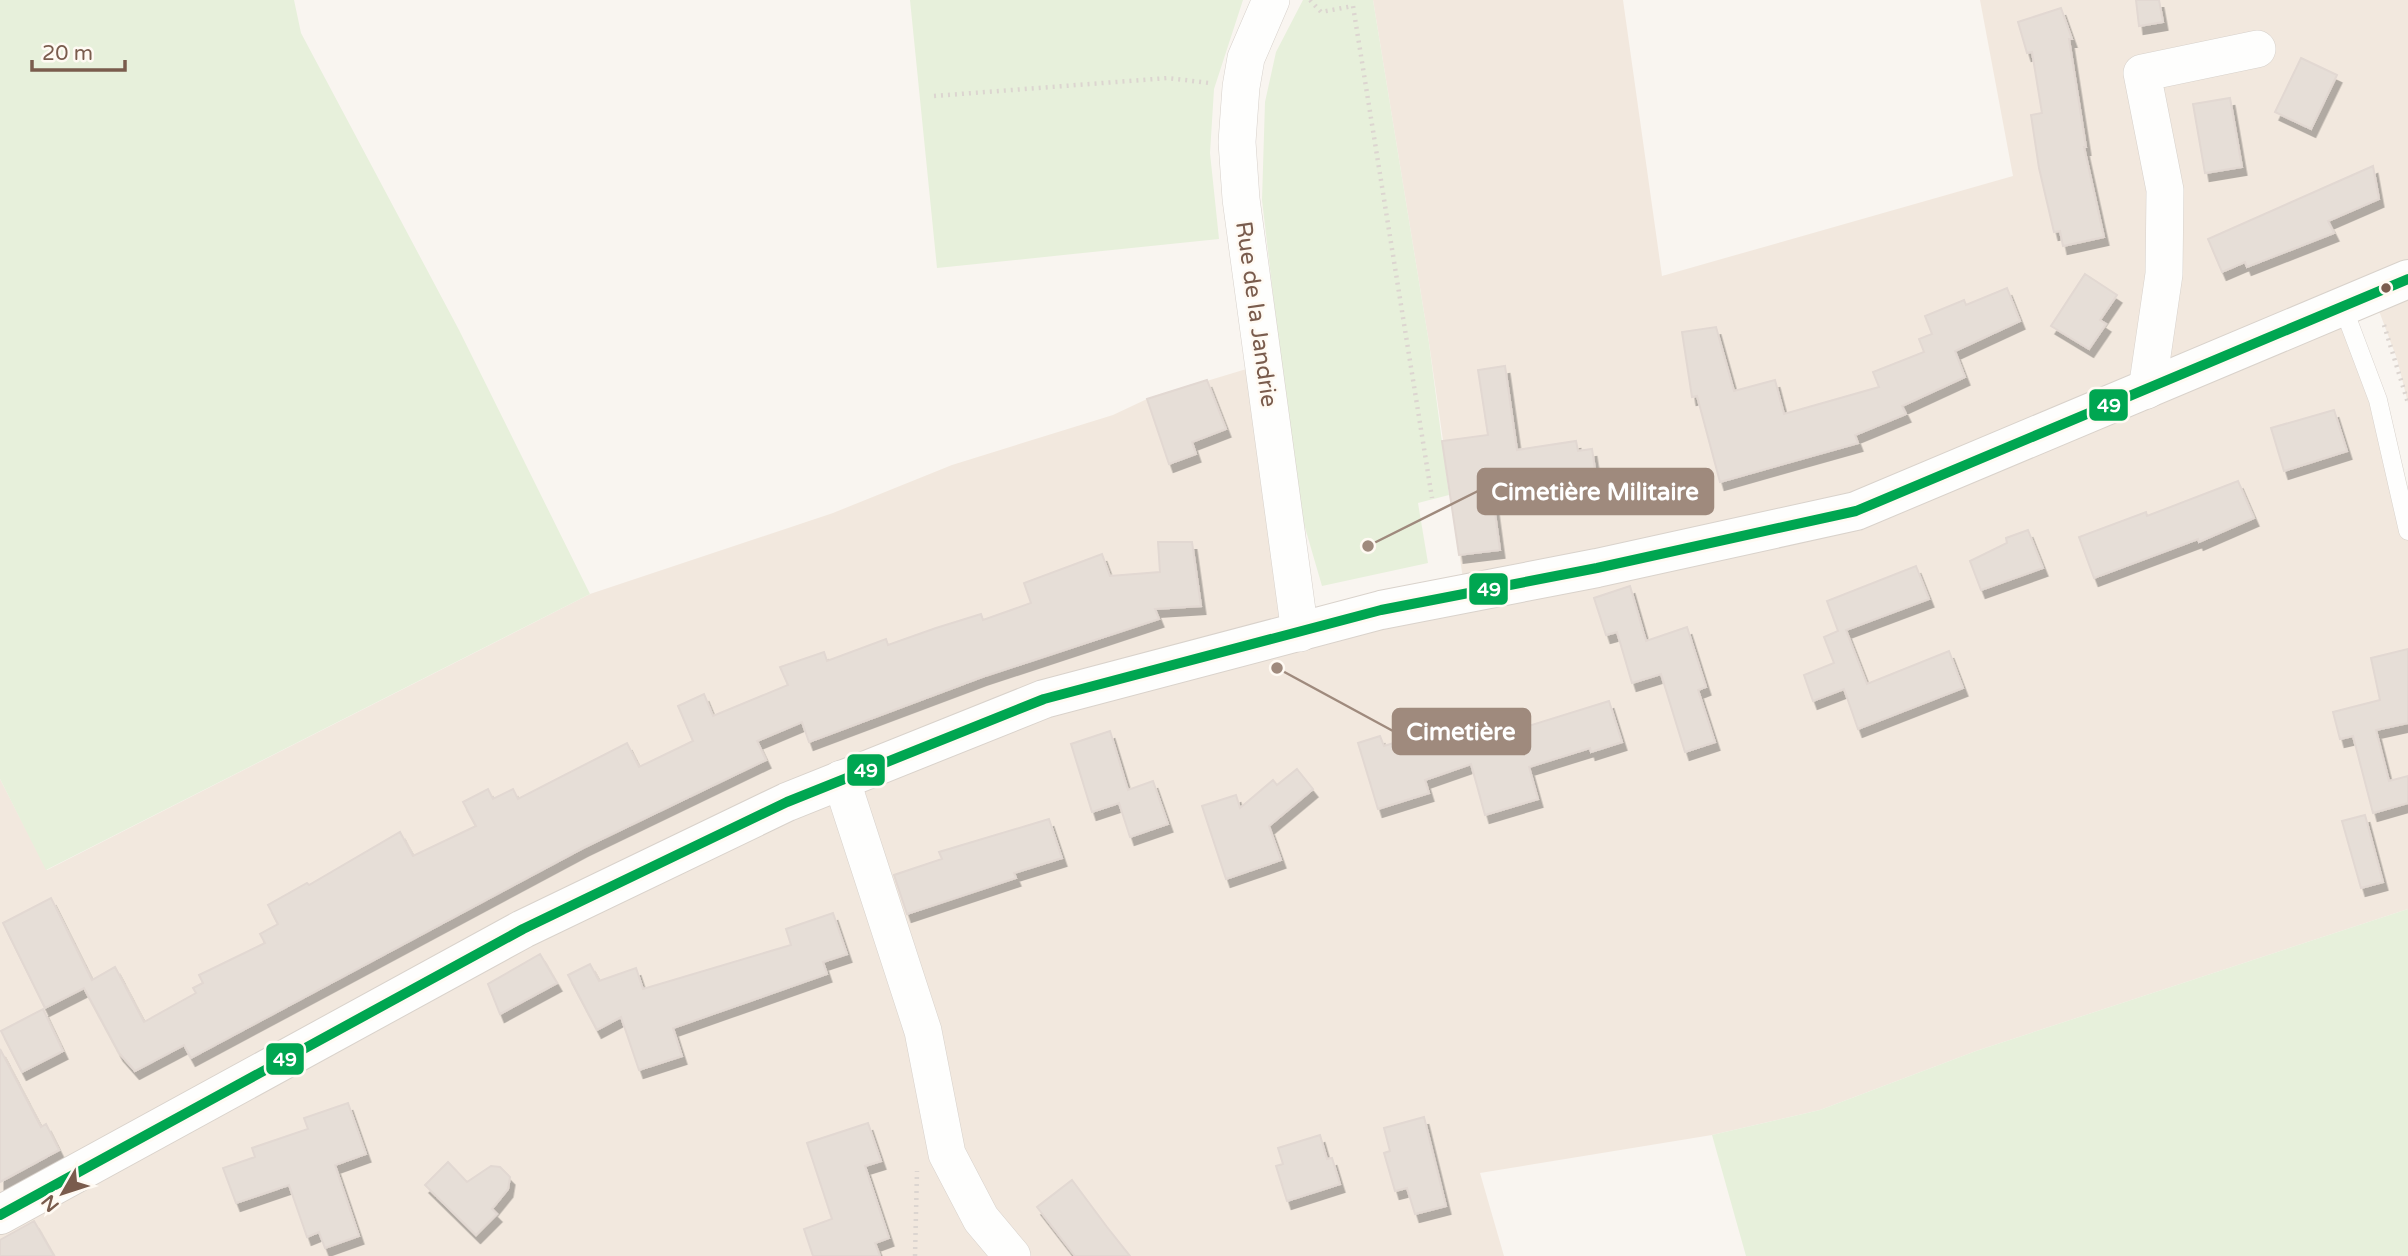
<svg xmlns="http://www.w3.org/2000/svg" width="2408" height="1256" viewBox="0 0 2408 1256" font-family="'Varela Round',sans-serif">
  <style>
    .residential { fill: #f2e8de }
    .green { fill: #e7f0db }
    .building { fill: #e6ded7; stroke: #e2d8d2; stroke-width: 2; filter: url(#shadow) }
    .lines { fill: none; stroke-linecap: round; stroke-linejoin: round }
    .lane-casing { stroke: #d7d1cb; stroke-width: 19 }
    .street-casing { stroke: #d7d1cb; stroke-width: 38 }
    .secondary-casing { stroke: #d9d2cb; stroke-width: 40 }
    .path { stroke: #dcd5d0; stroke-width: 4.5; stroke-dasharray: 2 5; stroke-linecap: butt }
    .lane { stroke: #fefefd; stroke-width: 18 }
    .street { stroke: #fefefd; stroke-width: 37 }
    .secondary { stroke: #fefefd; stroke-width: 38 }
    .bus-1-casing { stroke: #fffaf3; stroke-width: 16 }
    .bus-1 { stroke: #00a651; stroke-width: 10 }
    .bus-dot { fill: #7a5c4d; stroke: #fffaf3; stroke-width: 2.5 }
    .labels { text-anchor: middle; stroke-width: 5; stroke-linejoin: round; paint-order: stroke }
    .street-label { font-size: 23px; fill: #7a5c4d; stroke: #fffaf3 }
    .leader { fill: none; stroke: #9f8a7d; stroke-width: 2.5 }
    .callout-dot { fill: #9f8a7d; stroke: #fffaf3; stroke-width: 2.5 }
    .callout { fill: #9f8a7d; stroke: #9f8a7d; stroke-width: 2.5 }
    .callout-label { font-size: 24px; text-anchor: middle; font-weight: bold; fill: #fff }
    .line-badge { stroke: #fffaf3; stroke-width: 2.5 }
    .badge-label { font-size: 19px; text-anchor: middle; font-weight: bold; fill: #fff }
  </style>
  <defs>
    <filter id="shadow"><feDropShadow dx="4.5" dy="8" stdDeviation="0" flood-color="#0004"/></filter>
  </defs>
  <rect width="100%" height="100%" fill="#f9f5f0"/>
  <path class="residential" d="M1373,0H1623L1662,276L2013,176L1980,0H2408V403L2397,359L2373,295L2344,307L2408,531V909L1976,1051L1820,1110L1712,1135L1480,1173L1504,1256H0V779L47,870L590,594L833,513L952,465L1113,415L1147,399L1263,364L1300,632L1465,593L1429,343Z"/>
  <path class="green" d="M0,0H294L301,33L459,330L590,594L46,870L0,779Z
    M910,0H1243L1214,89L1210,153L1219,239L937,268Z
    M1303,0H1373L1429,343L1449,495L1418,503L1428,563L1322,586L1297,500L1262,200L1265,102L1276,52Z
    M2408,909V1256H1746L1712,1135L1820,1110L1976,1051Z"/>
  <path class="building" d="M2136,0H2159L2163,22L2139,26Z
    M2061,8L2072,39H2069L2086,147H2084L2104,237L2063,246L2060,231L2054,232L2039,168L2031,115L2042,113L2032,52L2027,53L2018,22Z
    M2301,58L2337,75L2311,129L2275,112Z
    M2230,98L2242,167L2205,173L2193,104Z
    M2373,166L2379,199L2328,221L2334,233L2247,267L2245,262L2222,272L2208,239Z
    M2085,274L2117,295L2100,320L2106,324L2089,349L2051,326Z
    M2007,288L2020,321L1955,351L1965,377L1902,406L1906,414L1855,435L1858,443L1720,482L1697,396L1692,397L1682,332L1716,327L1734,391L1775,380L1784,414L1879,387L1873,372L1924,352L1919,339L1932,334L1925,316L1964,300L1966,305Z
    M1505,366L1517,450L1576,441L1578,451L1592,449L1596,476L1492,491L1500,550L1459,555L1442,441L1488,435L1478,370Z
    M1207,380L1226,429L1192,442L1196,454L1169,464L1147,399Z
    M2334,410L2347,451L2284,471L2271,428Z
    M2238,481L2254,518L2199,542L2198,539L2094,578L2079,537L2146,512L2147,516Z
    M2028,530L2043,568L1981,590L1970,561L2007,543L2006,538Z
    M1158,542H1192L1201,606L1155,609L1159,619L982,677L809,742L802,722L757,741L766,760L583,848L191,1058L184,1045L135,1071L119,1053L84,988L45,1008L3,923L51,898L92,980L115,967L144,1022L196,993L193,988L203,983L199,975L265,943L260,934L278,924L268,905L307,883L309,885L400,832L413,856L476,826L463,802L488,789L493,799L513,789L518,799L627,743L639,767L693,741L678,706L704,694L713,716L788,685L780,667L824,652L827,661L886,639L888,645L936,628L981,614L983,620L1031,603L1024,583L1102,554L1110,576L1160,572Z
    M1916,566L1929,599L1846,630L1867,684L1949,651L1963,688L1858,729L1844,689L1813,701L1804,675L1834,663L1824,637L1838,631L1827,601Z
    M1630,586L1646,641L1687,627L1706,687L1698,690L1715,742L1685,752L1661,674L1632,683L1617,632L1606,635L1594,598Z
    M2408,649V723L2376,730L2389,781L2408,776V803L2373,813L2353,736L2340,739L2333,712L2380,700L2371,658Z
    M1609,701L1622,742L1591,752L1590,748L1529,767L1538,799L1485,815L1471,764L1425,780L1429,793L1378,809L1358,743L1380,736L1384,746L1416,736L1419,745L1506,720L1509,732Z
    M1110,731L1128,790L1153,781L1168,824L1130,837L1119,803L1092,812L1071,744Z
    M1297,769L1313,789L1269,826L1281,860L1226,879L1202,806L1236,795L1240,808L1273,780L1277,785Z
    M2365,815L2383,882L2361,888L2342,821Z
    M1049,819L1062,858L1014,873L1016,878L907,914L894,875L942,859L939,852Z
    M833,913L847,954L823,962L827,974L673,1028L682,1056L639,1070L621,1017L597,1030L568,975L590,964L599,981L636,968L643,989L791,945L786,929Z
    M540,954L557,983L500,1014L488,984Z
    M43,1009L63,1051L22,1072L1,1031Z
    M0,1049L41,1127L46,1124L59,1150L0,1182Z
    M348,1103L366,1154L335,1165L359,1236L325,1248L319,1232L307,1237L289,1185L236,1203L223,1168L255,1157L252,1148L308,1129L304,1118Z
    M1424,1117L1446,1206L1415,1214L1407,1188L1395,1191L1384,1153L1390,1151L1384,1128Z
    M868,1123L881,1161L865,1166L889,1238L875,1243L880,1256H813L804,1229L832,1219L807,1143Z
    M1320,1135L1327,1159L1332,1158L1340,1184L1287,1201L1276,1166L1283,1164L1278,1148Z
    M448,1162L467,1182L491,1166L500,1167L510,1177L508,1189L492,1209L497,1214L476,1235L425,1185Z
    M1072,1180L1107,1227L1130,1256H1075L1037,1207Z
    M34,1221L54,1256H0V1240Z"/>
  <g class="lines">
    <g class="lane-casing">
      <path id="lane" d="M2343,307L2378,400L2408,531"/>
    </g>
    <g class="street-casing">
      <path id="street" d="M1271,0L1246,58L1241,87L1237,142L1241,199L1300,633
        M2147,390L2164,274L2165,190L2142,73L2257,49
        M841,779L923,1031L947,1154L981,1219L1012,1256"/>
    </g>
    <g class="secondary-casing">
      <path id="secondary" d="M0,1215L523,929L787,802L1044,699L1381,610L1597,568L1856,511L2408,279"/>
    </g>
    <path class="path" d="M1310,0L1321,12L1353,6L1432,498
      M934,96L1168,78L1209,83
      M2384,325L2408,403
      M915,1256L917,1171"/>
    <use href="#lane" class="lane"/>
    <use href="#street" class="street"/>
    <use href="#secondary" class="secondary"/>
    <g class="bus-1-casing">
      <path id="bus-1" d="M0,1215L523,929L787,802L1044,699L1381,610L1597,568L1856,511L2408,279"/>
    </g>
    <use href="#bus-1" class="bus-1"/>
  </g>
  <circle class="bus-dot" cx="2386" cy="288" r="6"/>
  <g class="labels">
    <g class="street-label">
      <text transform="translate(1257 314) rotate(82)" y="8">Rue de la Jandrie</text>
    </g>
  </g>
  <path class="leader" d="M1368 546L1478 491M1277 668L1393 731"/>
  <g class="callout-dot">
    <circle cx="1368" cy="546" r="7"/>
    <circle cx="1277" cy="668" r="7"/>
  </g>
  <g class="callout">
    <rect x="1478" y="469" width="235" height="45" rx="7"/>
    <rect x="1393" y="709" width="137" height="45" rx="7"/>
  </g>
  <g class="callout-label">
    <text x="1595" y="500">Cimetière Militaire</text>
    <text x="1461" y="740">Cimetière</text>
  </g>
  <g class="line-badge">
    <rect x="2088" y="388" width="41" height="34" rx="7" fill="#00a651"/>
    <rect x="1468" y="572" width="41" height="34" rx="7" fill="#00a651"/>
    <rect x="846" y="753" width="40" height="34" rx="7" fill="#00a651"/>
    <rect x="265" y="1042" width="40" height="34" rx="7" fill="#00a651"/>
  </g>
  <g class="badge-label">
    <text x="2109" y="412">49</text>
    <text x="1489" y="596">49</text>
    <text x="866" y="777">49</text>
    <text x="285" y="1066">49</text>
  </g>
  <g transform="translate(63 1193) rotate(231)" stroke="#fffaf3" stroke-width="5" paint-order="stroke">
  <path d="M0-5L12 26L0 18L-12 26Z" fill="#7a5c4d"/>
  <text y="-10" font-size="19" font-weight="bold" text-anchor="middle" fill="#7a5c4d">N</text>
  </g>
  <path d="M32 60v10h93v-10" fill="none" stroke="#7a5c4d" stroke-width="3.5"/>
  <text x="42" y="60" font-size="21" fill="#7a5c4d" stroke="#fffaf3" stroke-width="5" paint-order="stroke">20 m</text>
</svg>
